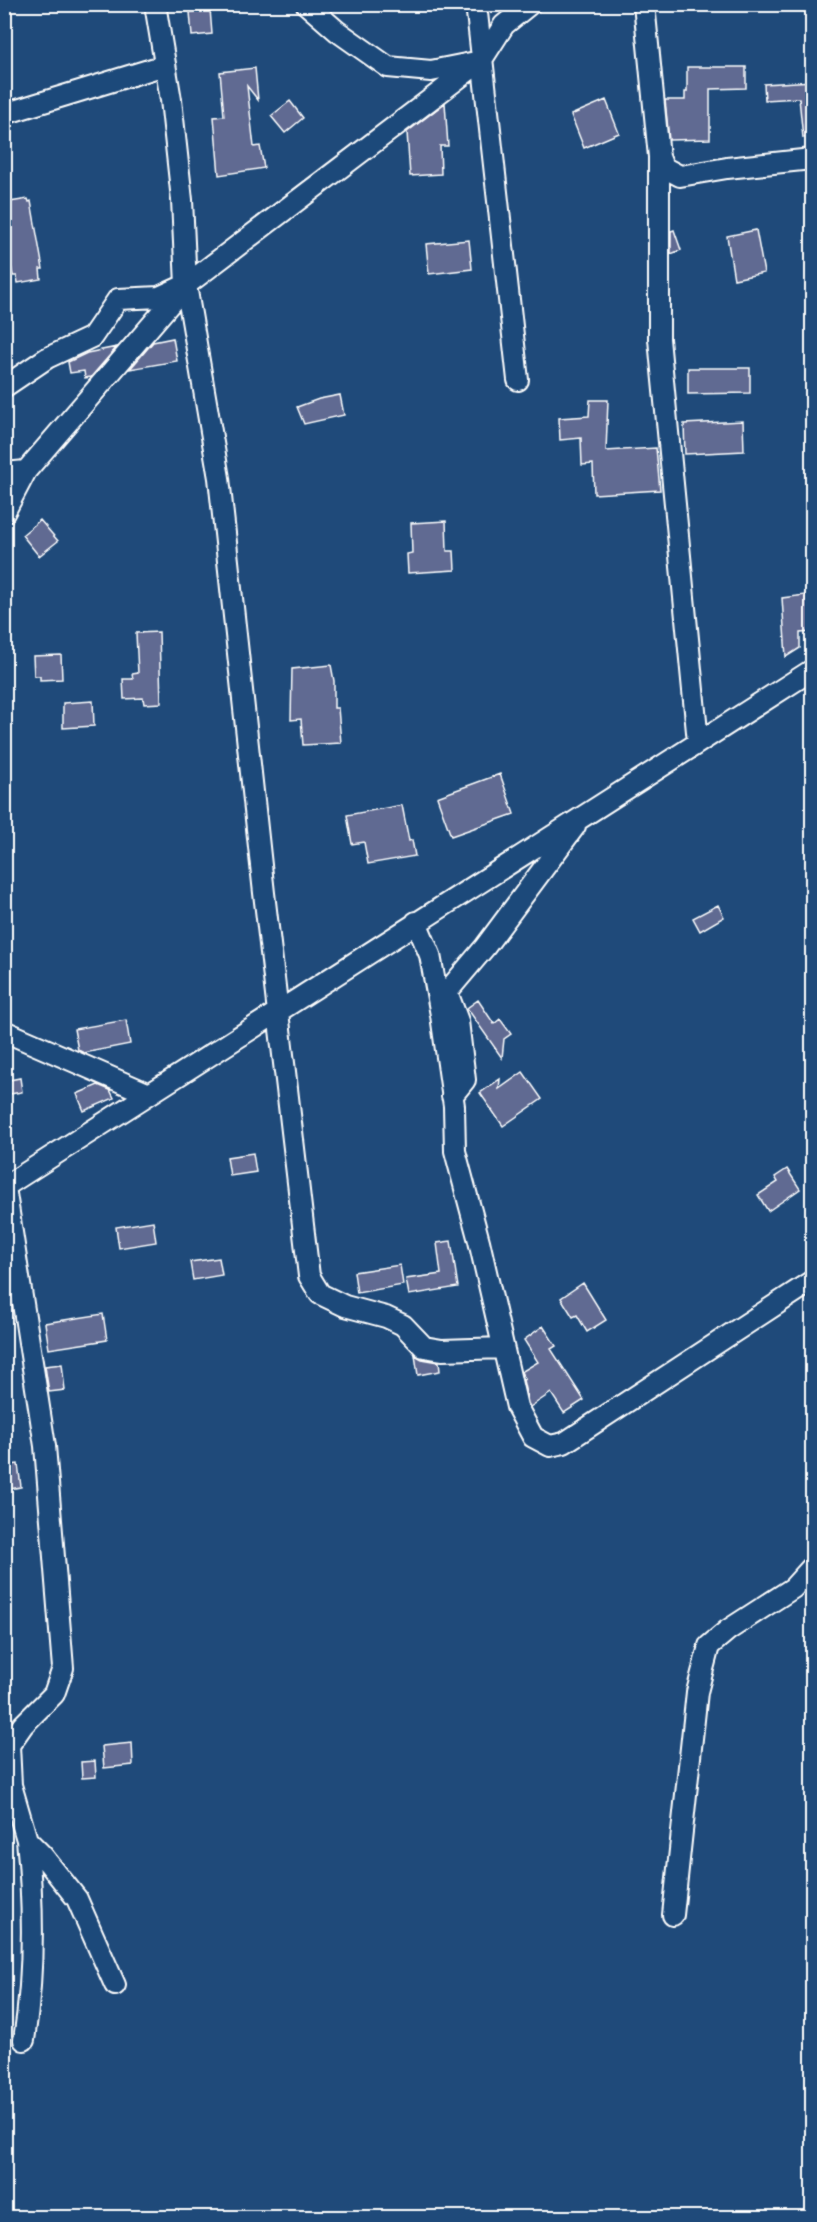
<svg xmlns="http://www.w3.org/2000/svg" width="817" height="2222" viewBox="0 0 817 2222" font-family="Dekko,sans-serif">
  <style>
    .building { fill: #606a92; stroke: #fff; stroke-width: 1.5 }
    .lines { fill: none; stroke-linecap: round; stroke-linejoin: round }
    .street-casing { stroke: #fff; stroke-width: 24 }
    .street { stroke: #1f4a7a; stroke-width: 20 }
  </style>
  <rect width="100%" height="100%" fill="#1f4a7a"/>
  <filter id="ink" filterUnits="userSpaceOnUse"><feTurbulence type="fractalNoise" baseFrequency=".0167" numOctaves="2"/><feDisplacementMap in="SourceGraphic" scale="12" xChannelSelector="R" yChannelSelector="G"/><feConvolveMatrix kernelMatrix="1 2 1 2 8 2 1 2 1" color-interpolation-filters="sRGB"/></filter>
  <g filter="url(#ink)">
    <path class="building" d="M210,9L212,34L192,36L190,12Z
      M687,67H746V88L710,89V139L669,140L665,100H685V92H687Z
      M255,68L258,100L247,86L254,147L260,146L264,168L219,175L214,117L224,116L220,72Z
      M813,81V137L803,138L799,98L765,100L764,84Z
      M606,100L619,133L584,148L571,115Z
      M290,101L303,118L285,133L271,116Z
      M445,103L448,146H440L441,174L410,176L407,132Z
      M28,199L29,202L31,201L43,269H40L41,279L18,283L17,276H13L4,231V203Z
      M674,230L681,250L671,254V231Z
      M756,230L764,273L734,279L727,236Z
      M469,240L472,269L429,274L426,244Z
      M173,338L177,361L130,369L153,342Z
      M117,347L91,377L85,378L84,371L70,373L68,362L87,353Z
      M688,368H750V393L688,394Z
      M340,395L344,415L304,424L297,407L319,399Z
      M590,400H608L606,451L656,448L660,490L594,494L593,464L582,465L581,438L560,440L559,418L589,416Z
      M743,421L744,451L685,454L684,424Z
      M40,520L58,541L39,556L22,535Z
      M446,521L447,551H454L455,570L408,573L407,554L412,553L411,523Z
      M813,594V632L800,633V648L786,657L782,598Z
      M159,632L161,703L144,704L143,698L124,699L123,679H133L132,674L138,673L136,633Z
      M61,655L62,679L40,680V676H34L33,656Z
      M331,665L334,681V708H338L341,743L303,745L301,719L291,720L292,669Z
      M93,701L94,726L63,728V703Z
      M500,774L514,814L451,836L437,797Z
      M402,805L409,841L412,840L415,856L368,864L364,842L352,844L347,815Z
      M718,905L724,917L700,931L693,918Z
      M478,1000L494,1024L500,1019L511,1034L504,1039L502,1058L467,1008Z
      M126,1020L130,1044L84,1053L78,1050L74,1029Z
      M523,1072L542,1099L503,1126L480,1093L500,1079L499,1089Z
      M20,1078L22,1092L4,1095V1081Z
      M98,1085L110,1090L114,1098L84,1111L77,1094Z
      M253,1153L256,1172L230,1176L227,1157Z
      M787,1169L800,1189L768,1211L758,1195L778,1182L775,1177Z
      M153,1221L156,1242L119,1248L116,1227Z
      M451,1241L458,1287L409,1295L406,1279L441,1274L437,1243Z
      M219,1258L222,1275L193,1280L190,1262Z
      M400,1265L403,1285L357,1293L354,1272Z
      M583,1283L606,1320L587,1332L577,1315L573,1317L561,1298Z
      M103,1314L107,1340L49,1349L45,1323Z
      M543,1326L556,1346L551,1349L584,1400L564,1413L551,1393L530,1407L528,1403L523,1380L525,1379L521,1372L538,1362L524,1340Z
      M415,1355L422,1359L439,1362L440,1371L418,1375Z
      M62,1364L65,1390L49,1392L45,1366Z
      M18,1464L21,1487L4,1490V1466Z
      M132,1743L133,1765L104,1768L102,1746Z
      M95,1761L96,1777L82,1778L81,1762Z"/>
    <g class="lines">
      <g class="street-casing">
        <path id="street" d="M155,4L171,100L182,200L186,285L219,478L264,893L309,1276L320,1294L345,1306L386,1317L403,1325L424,1347L442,1350L503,1348
          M306,4L337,31L388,67L431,71L476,62
          M476,4L518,380
          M644,4L659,157L663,167L680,176L727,168L812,159
          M4,114L165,65
          M659,157V339L698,742
          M4,387L47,358L92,337L118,299L159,297L181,287
          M4,473L26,471
          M4,513L26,471L186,285L481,61L504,25L530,4
          M416,922L430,955L441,1015L454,1106L455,1151L479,1241L517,1407L533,1437L550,1446L564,1443L812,1281
          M4,1031L149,1094
          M452,1096L465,1080L458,1021L447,992L485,947L575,826
          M4,1187L812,670
          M5,1187L45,1446L63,1668L54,1694L23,1725L9,1745L11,1785L27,1840L42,1855L77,1899L115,1985
          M673,1915L697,1692L709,1646L728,1630L793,1588L812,1567
          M24,2040C34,1974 34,1907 27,1840"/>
      </g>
      <use href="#street" class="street"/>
    </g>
  </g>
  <rect width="817" height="2222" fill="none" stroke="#1f4a7a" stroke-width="24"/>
  <rect x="12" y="12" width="793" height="2198" fill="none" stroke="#fff" stroke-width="2" filter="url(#ink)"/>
</svg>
